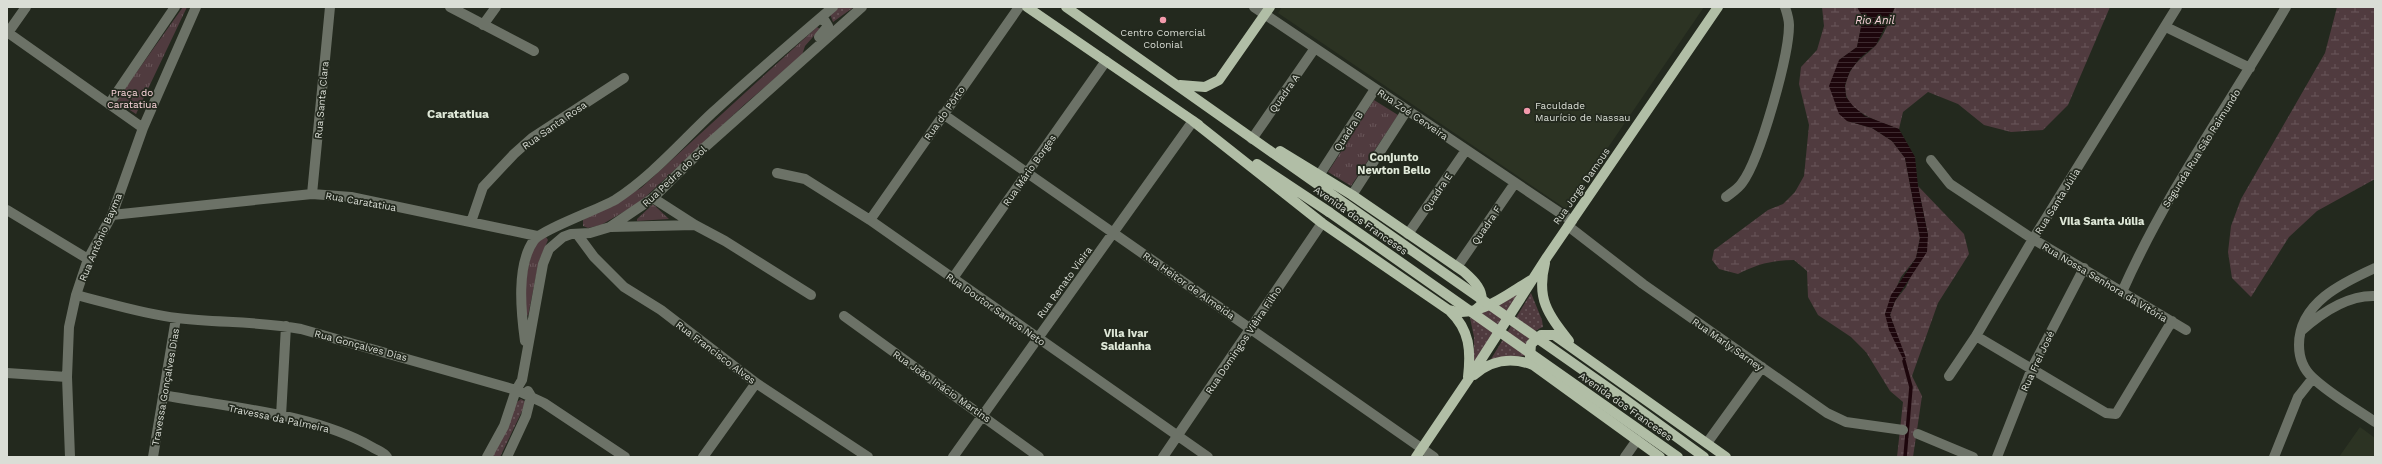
<svg xmlns="http://www.w3.org/2000/svg" width="2382" height="464" viewBox="0 0 2382 464" font-family="'Work Sans',sans-serif">
  <style>
    .built { fill: #2c3323 }
    .grass { fill: url(#grass-dots) }
    .wetland { fill: url(#wetland-marsh) }
    .park { fill: url(#park-tufts) }
    .water { fill: url(#water-rules) }
    .lines { fill: none; stroke-linecap: round; stroke-linejoin: round }
    .stream { stroke: #1d060c; stroke-width: 3.5 }
    .minor { stroke: #6c7267; stroke-width: 10 }
    .major { stroke: #b1bea6; stroke-width: 10 }
    .major-bridge { stroke: #b1bea6; stroke-width: 10 }
    .poi-dot { fill: #f39aac; stroke: #23291e; stroke-width: 1.5 }
    .labels { text-anchor: middle; stroke-width: 3.5; stroke-linejoin: round; paint-order: stroke }
    .poi-label { font-size: 10px; fill: #daded6; stroke: #23291e }
    .park-label { font-size: 10px; fill: #fcd6dc; stroke: #23291e }
    .street-label { font-size: 10px; fill: #daded6; stroke: #23291e }
    .water-label { font-size: 11px; font-style: italic; fill: #f9d3da; stroke: #23291e }
    .neighbourhood-label { font-size: 11px; font-weight: bold; fill: #dfe8d8; stroke: #23291e }
    .quarter-label { font-size: 12px; font-weight: bold; fill: #dfe8d8; stroke: #23291e }
  </style>
  <defs>
    <pattern id="grass-dots" width="8" height="8" patternUnits="userSpaceOnUse"><rect width="8" height="8" fill="#503b3f"/><path d="M2 2h.1M6 6h.1" fill="none" stroke="#69575a" stroke-width="1.8" stroke-linecap="round"/></pattern>
    <pattern id="wetland-marsh" width="20" height="14" patternUnits="userSpaceOnUse"><rect width="20" height="14" fill="#503b3f"/><path d="M1 5h8M5 5V1M11 12h8M15 12V8" fill="none" stroke="#69575a"/></pattern>
    <pattern id="park-tufts" width="24" height="20" patternUnits="userSpaceOnUse"><rect width="24" height="20" fill="#503b3f"/><path d="M3 7l-1-3M5 7V3M7 7l1-3M15 17l-1-3M17 17v-4M19 17l1-3" fill="none" stroke="#69575a"/></pattern>
    <pattern id="water-rules" width="6" height="5" patternUnits="userSpaceOnUse"><rect width="6" height="5" fill="#1d060c"/><path d="M0 2.5h6" fill="none" stroke="#3d2a2f"/></pattern>
  </defs>
  <rect width="100%" height="100%" fill="#23291e"/>
  <path class="built" d="M1282,7H1704L1566,209L1278,13Z
    M2360,427L2375,438V457H2339Z"/>
  <path class="grass" d="M839,7H854L833,22L830,14Z
    M1519,293L1474,362V337L1470,318Z
    M1531,293L1542,320L1543,327C1529,332 1526,343 1525,356L1491,359Z
    M521,399L526,402L525,405L500,457H492L517,402Z"/>
  <path class="wetland" d="M1822,7H1857L1863,17L1857,47L1839,60L1847,121L1872,128L1892,141L1905,158L1920,238L1916,258L1901,277L1885,314L1896,332L1890,315L1895,301L1906,287L1928,235L1918,186L1964,234L1969,254L1938,303L1912,376L1922,396L1913,457H1897L1903,402L1890,391L1866,352L1851,337L1818,315L1808,297L1807,271L1794,260C1773,260 1757,264 1738,274L1719,269L1712,260L1714,250L1768,210L1783,204L1795,192L1804,176L1809,125L1799,84L1801,67L1817,50L1824,26Z
    M1895,7H2110L2068,105L2043,130L2011,132L1984,125L1958,104L1928,92L1903,112L1899,129C1873,119 1831,108 1850,72C1856,60 1867,55 1876,45C1884,36 1890,19 1895,7Z
    M2337,7H2375V179L2317,211L2289,237L2251,297L2232,278L2228,252L2231,226L2241,199L2325,53Z"/>
  <path class="park" d="M183,7H187L136,114L116,101Z
    M817,27L820,29L805,46L802,55L745,104L639,203L601,225L588,228L583,226V220L641,188Z
    M1374,100L1398,115L1351,186L1328,172Z
    M652,205H654L669,219L637,221V219Z
    M546,237L548,240L539,261L528,316C520,305 528,255 536,244C538,240 543,238 546,237Z"/>
  <path class="water" d="M1857,7H1895L1876,45L1860,58L1850,71L1845,85L1846,97L1853,106L1865,116L1899,129L1915,157L1918,186L1928,235L1927,252L1895,301L1890,315L1906,358L1904,361L1889,330L1885,314L1891,295L1916,258L1920,238L1905,158L1892,141L1872,128L1847,121L1839,114L1829,86L1839,60L1857,47L1863,17Z"/>
  <g class="lines">
    <path class="stream" d="M1904,361L1911,387L1905,457"/>
    <path class="minor" d="M450,7L534,51
      M1254,7L1572,221
      M483,25L496,7
      M2166,27L2250,68
      M7,32L143,128
      M7,34L26,7
      M819,37L828,26L825,21L819,19
      M109,104L175,7
      M943,114L1434,457
      M1252,139L1315,48
      M1931,160L1950,184L2033,239L2186,330
      M777,173L805,179L870,220L1208,457
      M1320,174L1375,89
      M312,194L330,7
      M1352,195L1407,110
      M1726,197C1731,193 1738,189 1742,183C1760,159 1789,56 1789,25C1789,19 1787,13 1785,7
      M653,198L695,225L725,241L811,295
      M7,210L88,259
      M112,215L312,194L351,197L537,236
      M870,220L1019,7
      M471,222L483,187L514,154L532,138L624,78
      M1568,226L1643,284L1827,413L1846,422L1903,430
      M611,227L695,225
      M577,234L594,257L624,287L661,310L756,383L868,457
      M1408,234L1466,150
      M1457,267L1515,183
      M2375,268C2342,283 2299,303 2299,345C2299,358 2303,369 2313,378C2331,395 2355,408 2375,422
      M953,278L1106,61
      M2122,292C2166,192 2231,102 2286,7
      M76,295C109,303 143,314 177,318C218,323 260,321 301,329L516,390L544,403L625,457
      M844,316L1039,457
      M2301,331C2321,313 2347,295 2375,296
      M1976,336L2106,413L2116,414L2172,321
      M525,341C521,312 516,265 534,240C541,230 599,209 615,200C652,176 680,143 712,113C751,77 792,42 833,7
      M7,373L67,377
      M1949,376L1976,336L2033,239L2177,7
      M163,395C231,408 312,413 372,447C377,450 384,452 387,457
      M281,416L286,326
      M1918,434L1973,457
      M1707,443L1762,367
      M70,457L67,377L69,327L76,295L88,259L112,215L143,128L196,7
      M153,457L176,318
      M487,457L504,426L516,390L522,380L543,264L549,249L563,237L571,234L590,233L610,227L653,198L704,148L862,7
      M507,457L526,416L531,396L528,391
      M703,457L756,383
      M953,457L1193,121
      M1163,457L1322,223
      M1625,457L1637,440
      M1997,457L2032,368L2084,268
      M2274,457L2298,397L2313,378"/>
    <path class="major" d="M1027,7L1199,125
      M1066,7L1334,196
      M1180,85L1205,87L1219,80L1270,7
      M1193,121L1322,223L1450,311C1470,330 1471,351 1468,377
      M1280,151L1352,195L1463,271C1473,280 1485,290 1481,305L1474,311
      M1257,164L1329,212
      M1545,263C1536,299 1548,314 1569,341
      M1449,310C1478,319 1507,294 1531,280
      M1537,367L1530,357L1531,344L1541,335H1554L1726,457
      M1474,375C1491,360 1512,357 1533,365L1660,457
      M1416,457L1468,380L1547,257L1718,7"/>
    <path class="major-bridge" d="M1334,196L1627,401L1704,457
      M1329,212L1678,457"/>
  </g>
  <g class="poi-dot">
    <circle cx="1163" cy="20" r="4"/>
    <circle cx="1527" cy="111" r="4"/>
  </g>
  <g class="labels">
    <g class="poi-label">
      <text x="1163" y="36">Centro Comercial<tspan x="1163" dy="12">Colonial</tspan></text>
      <text x="1535" y="109" text-anchor="start">Faculdade<tspan x="1535" dy="12">Maurício de Nassau</tspan></text>
    </g>
    <g class="park-label">
      <text x="132" y="96">Praça do<tspan x="132" dy="12">Caratatiua</tspan></text>
    </g>
    <g class="street-label">
      <text transform="translate(1284 93) rotate(-55)" y="4">Quadra A</text>
      <text transform="translate(321 100) rotate(-85)" y="4">Rua Santa Clara</text>
      <text transform="translate(944 113) rotate(-55)" y="4">Rua do Pôrto</text>
      <text transform="translate(1413 114) rotate(34)" y="4">Rua Zoé Cerveira</text>
      <text transform="translate(554 125) rotate(-35)" y="4">Rua Santa Rosa</text>
      <text transform="translate(1348 131) rotate(-57)" y="4">Quadra B</text>
      <text transform="translate(2201 148) rotate(-58)" y="4">Segunda Rua São Raimundo</text>
      <text transform="translate(1029 170) rotate(-55)" y="4">Rua Mário Borges</text>
      <text transform="translate(674 176) rotate(-43)" y="4">Rua Pedra do Sol</text>
      <text transform="translate(1581 186) rotate(-55)" y="4">Rua Jorge Damous</text>
      <text transform="translate(1437 192) rotate(-56)" y="4">Quadra E</text>
      <text transform="translate(361 201) rotate(10)" y="4">Rua Caratatiua</text>
      <text transform="translate(2057 201) rotate(-58)" y="4">Rua Santa Júlia</text>
      <text transform="translate(1361 220) rotate(35)" y="4">Avenida dos Franceses</text>
      <text transform="translate(1486 225) rotate(-56)" y="4">Quadra F</text>
      <text transform="translate(100 237) rotate(-67)" y="4">Rua Antônio Bayma</text>
      <text transform="translate(1064 282) rotate(-54)" y="4">Rua Renato Vieira</text>
      <text transform="translate(2105 282) rotate(31)" y="4">Rua Nossa Senhora da Vitória</text>
      <text transform="translate(1189 285) rotate(35)" y="4">Rua Heitor de Almeida</text>
      <text transform="translate(996 309) rotate(35)" y="4">Rua Doutor Santos Neto</text>
      <text transform="translate(1243 340) rotate(-56)" y="4">Rua Domingos Viêira Filho</text>
      <text transform="translate(1728 344) rotate(35)" y="4">Rua Marly Sarney</text>
      <text transform="translate(361 345) rotate(15)" y="4">Rua Gonçalves Dias</text>
      <text transform="translate(716 352) rotate(37)" y="4">Rua Francisco Alves</text>
      <text transform="translate(2037 361) rotate(-65)" y="4">Rua Frei José</text>
      <text transform="translate(942 386) rotate(35)" y="4">Rua João Inácio Martins</text>
      <text transform="translate(165 387) rotate(-80)" y="4">Travessa Gonçalves Dias</text>
      <text transform="translate(1626 406) rotate(35)" y="4">Avenida dos Franceses</text>
      <text transform="translate(279 418) rotate(12)" y="4">Travessa da Palmeira</text>
    </g>
    <g class="water-label">
      <text x="1875" y="24">Rio Anil</text>
    </g>
    <g class="neighbourhood-label">
      <text x="1394" y="161">Conjunto<tspan x="1394" dy="13">Newton Bello</tspan></text>
      <text x="2102" y="225">Vila Santa Júlia</text>
      <text x="1126" y="337">Vila Ivar<tspan x="1126" dy="13">Saldanha</tspan></text>
    </g>
    <g class="quarter-label">
      <text x="458" y="118">Caratatiua</text>
    </g>
  </g>
  <rect width="2382" height="464" fill="none" stroke="#daded6" stroke-width="16"/>
</svg>
